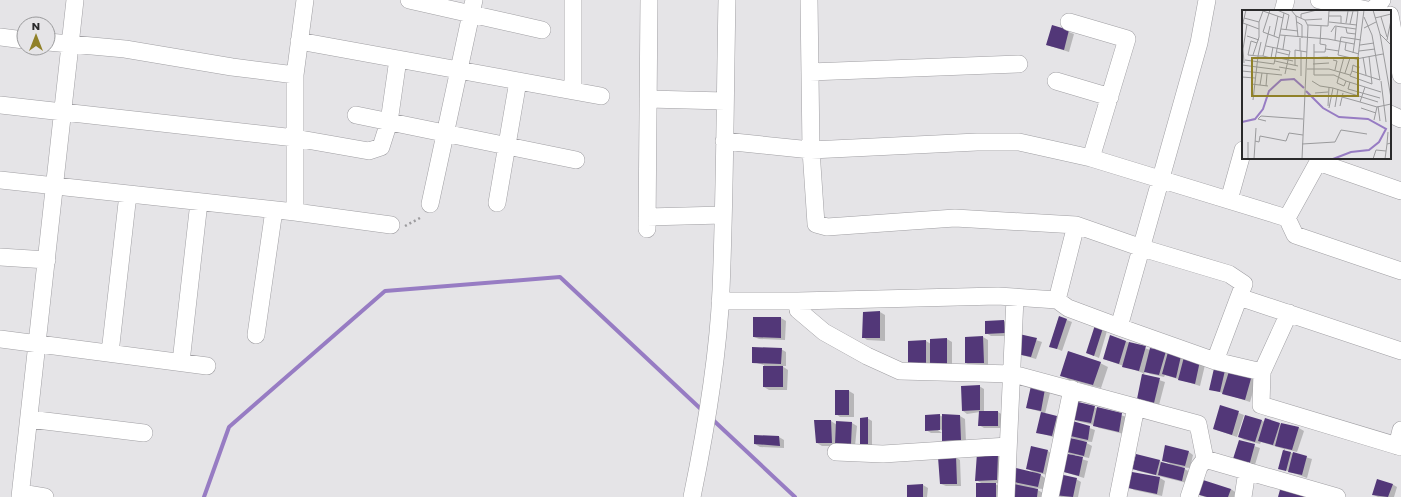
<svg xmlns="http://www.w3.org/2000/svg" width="1401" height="497" viewBox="0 0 1401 497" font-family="Poppins,sans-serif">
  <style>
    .shadow { fill: #0003 }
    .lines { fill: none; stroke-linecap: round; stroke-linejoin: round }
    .stream { stroke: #977cc3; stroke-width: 4 }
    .building { fill: #523778 }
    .minor-casing { stroke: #a09fa3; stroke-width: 18 }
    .path { stroke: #9c9b9e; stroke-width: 2.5; stroke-dasharray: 2 3; stroke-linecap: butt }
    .minor { stroke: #fff; stroke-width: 17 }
    .inset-river { fill: none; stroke: #977cc3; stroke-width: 2 }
    .inset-road { fill: none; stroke: #9a9a9c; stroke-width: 1 }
    .view { fill: #908128; fill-opacity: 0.15; stroke: #908128; stroke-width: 2 }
    .inset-edge { fill: none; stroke: #2a2a2b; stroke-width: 2 }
  </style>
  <rect width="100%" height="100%" fill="#e5e4e7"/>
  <path class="shadow" d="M1053,26L1074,34L1069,52L1047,45Z
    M880,312L885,315V341L867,340L863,337V313Z
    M1059,317L1072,322L1062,351L1050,346Z
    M781,318L786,321L785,340L759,339L754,337Z
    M1004,321L1009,324V336H991L986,333Z
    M1095,327L1107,331L1099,358L1092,355Z
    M1020,335L1042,342L1036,359L1018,354Z
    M1111,336L1150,350L1165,352L1205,365L1200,386L1165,375L1164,377L1150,374L1145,371L1144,375L1165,382L1159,405L1143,402L1138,399L1143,373L1104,359Z
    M983,337L988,340V365L971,366L966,363Z
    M947,339L952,342V366L914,368L926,341L931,344Z
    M781,349L786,352V366H782L788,370L787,390H769L764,387V365L753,362Z
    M1100,363L1108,367L1101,388L1069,380L1062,375Z
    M1216,365L1257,378L1250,402L1210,389Z
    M979,386L984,389V412H998L1003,415V428H984L979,425L980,412L967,414L963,411Z
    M1031,388L1050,393L1045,414L1061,419L1056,438L1037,432L1042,412L1027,408Z
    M849,391L854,394V417H840L836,414Z
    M1075,402L1127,417L1124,434L1099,428L1094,425L1076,421L1071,418Z
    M1221,406L1244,415L1237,437L1214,429Z
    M939,415L943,417L960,416L965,419L966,442L948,443L943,440V431L936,427L935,428L942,433H931L926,430Z
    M867,418L872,421V446L866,447L861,444Z
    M815,421H831L837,425L852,423L857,426L855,446H822L817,443Z
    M1070,421L1095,430L1092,442L1083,441L1092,446L1089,458L1075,455V457L1088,461L1084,478L1061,471L1072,455L1064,451L1076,440L1067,435Z
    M1262,421L1299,428L1304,431L1297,452L1285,449V451L1312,459L1307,478L1279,468L1284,449L1261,442L1260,444L1244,440L1239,437Z
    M779,437L784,440V448L760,447L755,444Z
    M1239,441L1260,448L1254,468L1238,464Z
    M1048,451L1052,454L1048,475L1038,473L1045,478L1043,489L1034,488L1043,493L1042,497H1009L1019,486L1010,481L1034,473L1027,468Z
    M1189,452L1193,455L1190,468L1181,467L1190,472L1187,483L1138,471L1133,468L1159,461L1172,465L1163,460Z
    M998,455L1003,457L1001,483H993L1001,487L1000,497H977L983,484L976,480Z
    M955,457L960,460L961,486H946L941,484Z
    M1160,478L1165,481L1162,496L1134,490L1129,487Z
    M1076,479L1081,482L1078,497H1061L1055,494Z
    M1392,484L1397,487L1394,497H1378L1374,495Z
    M923,485L928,488L927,497H908Z
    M1231,489L1235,492L1234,497H1205L1197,494Z"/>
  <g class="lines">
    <path class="stream" d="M712,419L795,497
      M204,497L229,427L385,291L560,277L704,412"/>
  </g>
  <path class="building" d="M1052,25L1069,30L1064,50L1046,45Z
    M880,311V338H862L863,312Z
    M1059,316L1067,319L1057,349L1049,347Z
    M753,317H781V338L753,337Z
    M1004,320L1005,333L985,334V321Z
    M1095,325L1103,328L1094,356L1086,353Z
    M1019,334L1037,338L1031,357L1017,354Z
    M1110,335L1126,341L1119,364L1103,359Z
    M983,336L984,363H965V337Z
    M947,338V364H930V339Z
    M926,340V366H908V341Z
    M1129,342L1146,346L1139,371L1122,367Z
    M752,347L782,348L781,364L752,363Z
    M1150,348L1166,351L1159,375L1144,372Z
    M1068,351L1101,362L1093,385L1060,376Z
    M1168,352L1181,356L1176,378L1162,374Z
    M1184,357L1200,361L1195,384L1178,380Z
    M1215,364L1226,366L1220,392L1209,390Z
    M763,366H783V387H763Z
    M1230,368L1252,375L1245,400L1222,394Z
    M1142,374L1160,378L1154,403L1137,399Z
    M980,385V410L962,411L961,386Z
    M1031,386L1045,389L1041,411L1026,408Z
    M835,390H849V415H835Z
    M1074,401L1095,406L1091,423L1070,419Z
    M1220,405L1239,411L1232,435L1213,429Z
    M1097,407L1122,413L1119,432L1093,426Z
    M979,411H998V426H978Z
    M1041,412L1057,416L1052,436L1036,433Z
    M940,414V430L925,431V415Z
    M942,414L960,415L961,440L942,441Z
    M1245,415L1262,420L1255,442L1238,437Z
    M868,417V444H860V418Z
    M1265,418L1280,423L1273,445L1258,441Z
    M814,420H831L832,443H816Z
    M1069,420L1090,426L1088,440L1066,435Z
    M836,421L852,422L851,444H835Z
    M1281,423L1299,427L1292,450L1275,446Z
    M754,435L779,436L780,446L754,444Z
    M1066,437L1087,442L1084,456L1063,451Z
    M1239,440L1255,444L1249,466L1232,462Z
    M1165,445L1189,451L1185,466L1162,461Z
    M1031,446L1048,450L1043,473L1026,469Z
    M1283,450L1291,452L1286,471L1278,469Z
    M1293,452L1307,456L1302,475L1288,472Z
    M977,453L998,454L997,480L975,481Z
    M1063,453L1083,457L1079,476L1060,471Z
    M1136,454L1160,460L1156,475L1132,469Z
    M956,456L957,484H940L938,457Z
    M1161,462L1185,468L1182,481L1158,475Z
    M1012,467L1041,474L1038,487L1009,481Z
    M1132,472L1160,477L1157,494L1128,488Z
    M1059,474L1077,478L1073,497L1054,495Z
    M1200,479L1231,489L1228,497H1207L1196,494Z
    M1377,479L1393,484L1388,497L1372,495Z
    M976,483H996V497H976Z
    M1009,483L1038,489L1037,497H1008Z
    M923,484V497H907V485Z
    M1281,486L1307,494L1306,497H1278Z"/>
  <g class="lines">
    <g class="minor-casing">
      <path id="minor" d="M409,0L542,30
        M573,0V91
        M809,0L811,150L816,224L827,227L955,218L1076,225L1142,248L1229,274L1244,284L1239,297
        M1207,0L1199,43L1119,327L1215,361L1239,297L1401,351
        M1319,0L1372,11L1382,0
        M1283,11L1286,0
        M1390,15L1401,75
        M1069,22L1127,39L1091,158
        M0,37L24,40
        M299,41L601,96
        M48,42L125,49L232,67L295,75L305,0
        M810,72L1019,64
        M1056,81L1110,97
        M648,99L725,101
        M0,105L295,138L369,151L381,147L389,122L398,59
        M1390,114L1401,119
        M356,115L576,160
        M724,141L811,150L977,142H1019L1091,158L1287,218
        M1319,158L1318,162L1401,191
        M1318,162L1287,218L1295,235L1401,271
        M0,180L295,212L391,225
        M1229,200L1243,150
        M497,203L518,81
        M430,204L474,0
        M295,212V75
        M647,217L723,215
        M647,229L649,0
        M0,257L47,260
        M1057,300L1076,225
        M720,301H798L998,296L1057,300L1068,308L1119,327
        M798,301V310L824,332L867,356L900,371L1013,374L1198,424L1205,459L1199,467L1189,497
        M1289,313L1262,372L1261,405L1401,447
        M256,335L274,210
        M0,339L207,366
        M110,353L128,194
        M1215,361L1262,372
        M181,362L199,202
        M29,419L144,433
        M1397,446L1401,430
        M836,452L883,454L1008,446
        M1205,459L1337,497
        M21,493L45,497
        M20,497L75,0
        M692,497C706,429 718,360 721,290C725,194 725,97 727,0
        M1006,497L1015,298
        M1050,497L1072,389
        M1118,497L1136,407
        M1243,497L1247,471"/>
    </g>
    <path class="path" d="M405,226L420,218"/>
    <use href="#minor" class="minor"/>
  </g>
  <g transform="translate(1242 10)">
    <rect width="149" height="149" fill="#e5e4e7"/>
    <path class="inset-river" d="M64,81L81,98L97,107L126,109L144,119L137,132L127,140L109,142L91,149M0,112L13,109L21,99L27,81L39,70L52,69L62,78"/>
    <path class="inset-road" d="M35,0L47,5L44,20M49,0L54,6L63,10L66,16L60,149M116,0L113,29L99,27L96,45L114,49L141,44M131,0L138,24L149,88M21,1L41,8M54,6L56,27M87,6H99V13M139,7L145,27M2,8L17,12L21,1M59,8V4L75,0M133,8L149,4M63,10L80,9M55,12L60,15V28M87,12L115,15M1,13L17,19M104,13L106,1H116M108,14L111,1M66,15L86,16L87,1H106M0,17L4,0M104,18L105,23L114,24M122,18L134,12M39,19L56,21M21,22L28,0M21,22L37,28M89,22L93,16L114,19M138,24L149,35M38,25L86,29L112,34M5,26L17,30M32,26L36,6M93,30L94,17M145,30L149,10M19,32L16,46H21L28,16M15,33L9,31L6,45L16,46M104,33L103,40L117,44M72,34V65H92L104,71M118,35L132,33M24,36L48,41L43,64M41,39L43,26M84,39L97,41M58,41V28M117,41L133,39M35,42L47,45M72,42H83L84,35L78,34L79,16M111,43L113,29L119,30M11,45L17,27V12M21,46L29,48L31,37M33,47L51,51M102,47L95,73L102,76L104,71L123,77L118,92L135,97L149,94M116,47L122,0M121,47L124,65M65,48L86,47M115,48L117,58L111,55L110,61L138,70L130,25L122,7M3,50L32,54L42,3M91,50L95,51L93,60M33,51L56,56M2,53L1,39L5,14M71,54L87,53M0,55L38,60M53,55V40L65,42M37,57L54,60M65,59H87L108,65M0,61L40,65M110,61L108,66L130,74L127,46M103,63L108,48M59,66V41M0,67L13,68M70,71L78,76L91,78L136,92M139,71L144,112M108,72L106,79L138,88M9,74L26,76M18,75L20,63M24,76L25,64M123,77L139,82M73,83L86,82M100,87L118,92M11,90L16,46M86,96L87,77M98,96L101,83M136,96L138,111M93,97L96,79M87,98L91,78M119,98L134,103M132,110L135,97M24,111L16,109L19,106L61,109M13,131L17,132L18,126L44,131L47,123L61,125M60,134L93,132L99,120L125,124M145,134L146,122M6,149V132M12,149L14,118M131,149L134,140L144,141M143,149L145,134L149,133"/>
    <path class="view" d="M10,48H116V86H10Z"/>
    <rect width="149" height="149" class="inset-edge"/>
  </g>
  <g transform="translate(36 36)"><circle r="19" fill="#e5e4e7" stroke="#9a9a9c"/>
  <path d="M0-3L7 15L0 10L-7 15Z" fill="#908128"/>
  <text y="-6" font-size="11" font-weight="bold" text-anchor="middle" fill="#2a2a2b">N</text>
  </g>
</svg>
